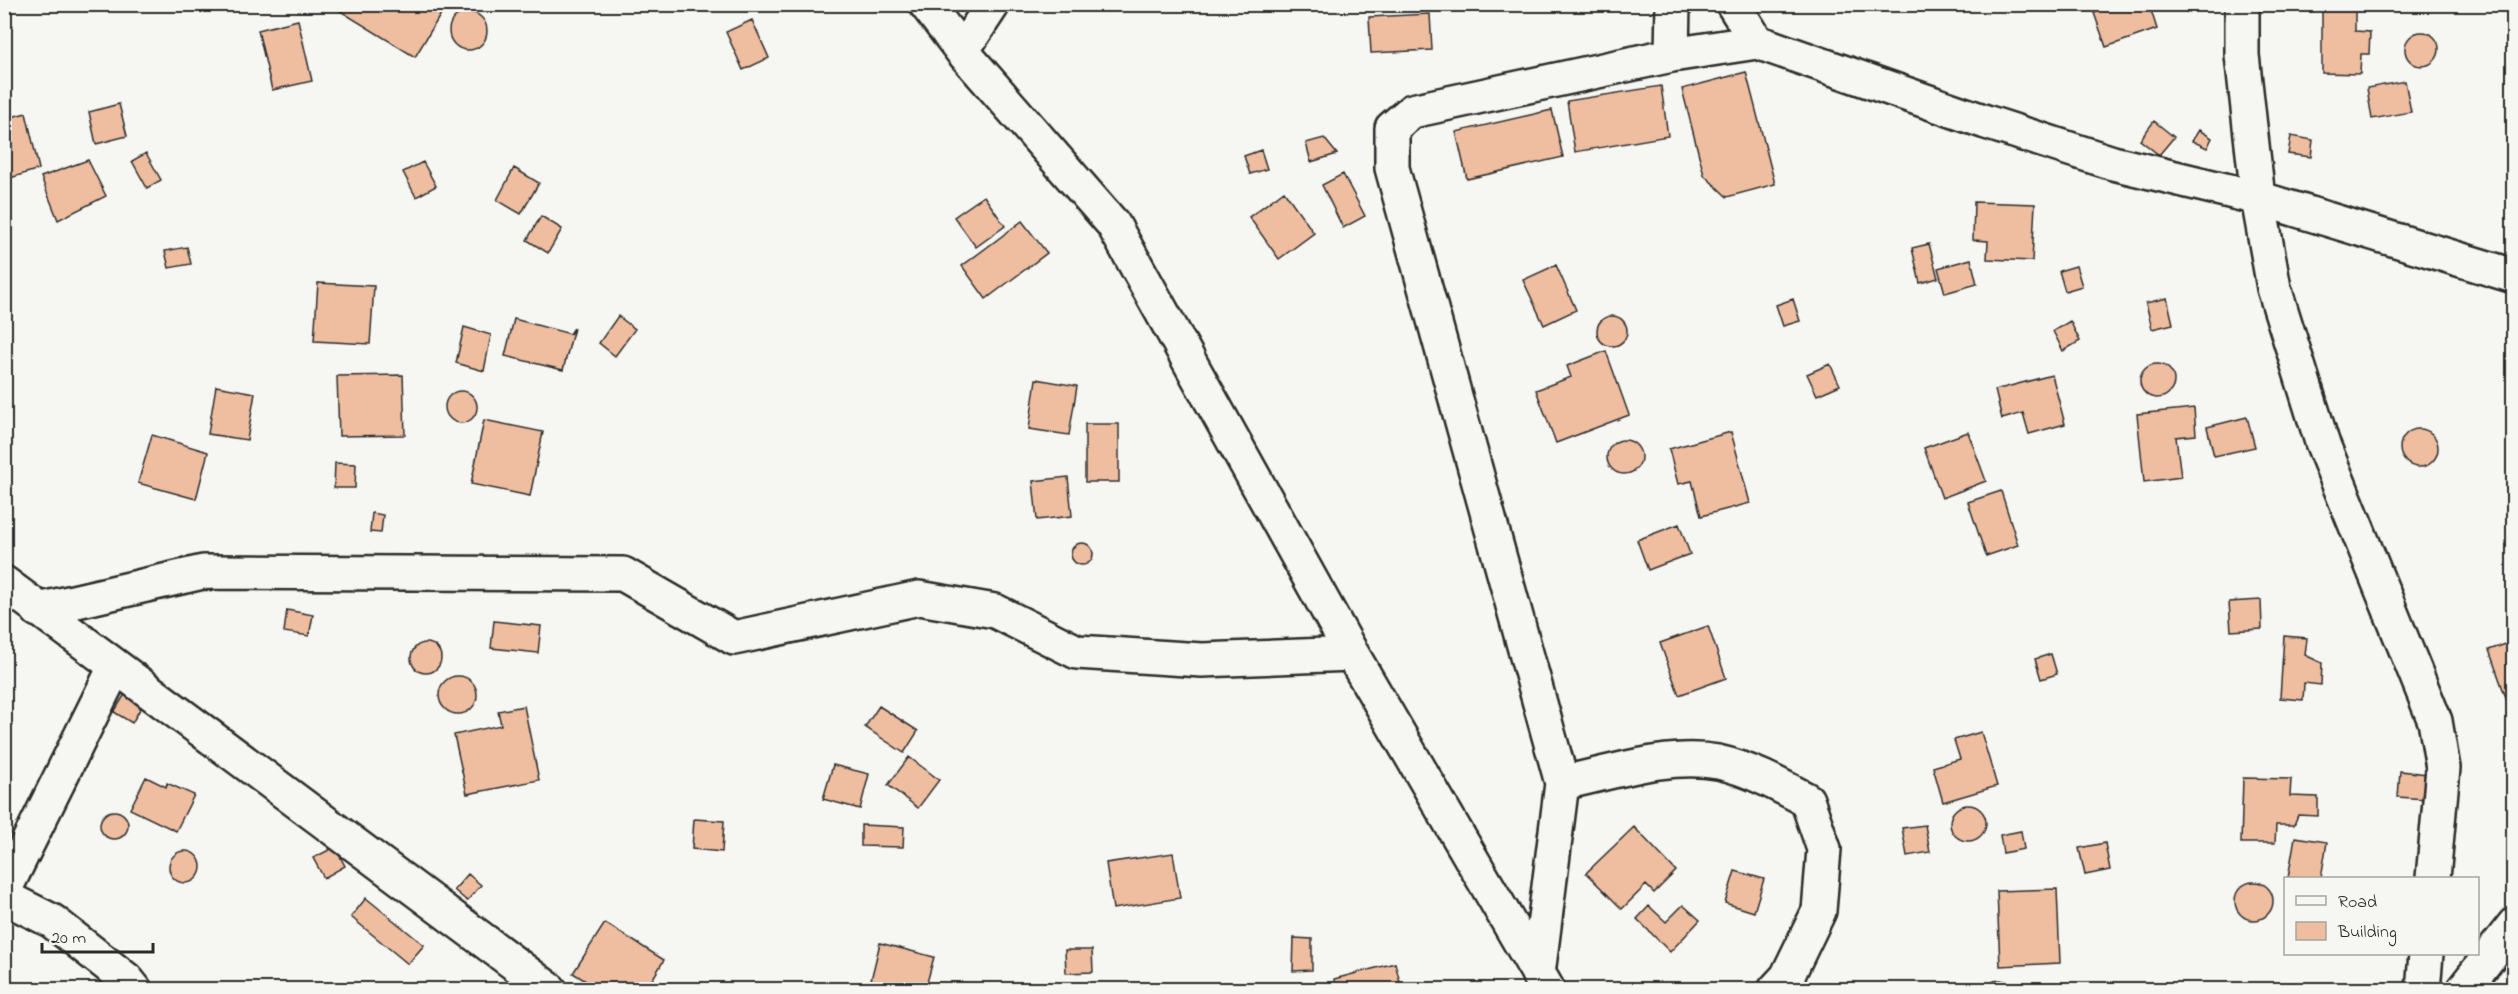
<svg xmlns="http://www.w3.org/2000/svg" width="2518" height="994" viewBox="0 0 2518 994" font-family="'Indie Flower',sans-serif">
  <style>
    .building { fill: #efbea0; stroke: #2b2b2b; stroke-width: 1.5 }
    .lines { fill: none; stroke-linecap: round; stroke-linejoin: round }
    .minor-casing { stroke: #2b2b2b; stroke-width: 38 }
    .minor { stroke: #f6f6f2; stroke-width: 33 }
  </style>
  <rect width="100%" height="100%" fill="#f6f6f2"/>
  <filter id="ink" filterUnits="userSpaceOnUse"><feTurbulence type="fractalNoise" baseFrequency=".0167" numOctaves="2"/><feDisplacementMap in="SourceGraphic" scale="12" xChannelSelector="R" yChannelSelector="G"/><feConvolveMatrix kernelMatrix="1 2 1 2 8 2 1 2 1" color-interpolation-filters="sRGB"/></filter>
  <g filter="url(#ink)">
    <path class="building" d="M339,4H447L415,57L337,9Z
      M2120,4H2149L2157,29L2106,47L2094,13Z
      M2322,11H2355V31L2370,32L2369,54H2361L2360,74L2322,73Z
      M449 31a19 19 0 1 1 38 0a19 19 0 1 1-38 0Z
      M1430,14L1432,50L1371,53L1369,17Z
      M298,20L312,81L272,90L258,30Z
      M752,20L769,58L743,70L726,32Z
      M2405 49a17 17 0 1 1 34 0a17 17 0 1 1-34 0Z
      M1746,72L1775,184L1727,197L1704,175L1682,89Z
      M2405,81L2411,112L2372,119L2367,88Z
      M1661,86L1668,136L1575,152L1567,101Z
      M119,104L127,136L96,144L89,112Z
      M1552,110L1563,157L1467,179L1456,132Z
      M26,113L39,169L4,180V119Z
      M2154,121L2174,137L2159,155L2140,140Z
      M2199,130L2212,138L2207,148L2192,141Z
      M2291,136L2313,140L2311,157L2288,154Z
      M1324,138L1337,154L1311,162L1306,143Z
      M1261,150L1267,169L1250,174L1244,156Z
      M146,153L161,180L147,188L132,161Z
      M88,160L106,196L58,220L41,177Z
      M423,162L436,186L416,197L403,172Z
      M514,168L539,183L521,214L497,200Z
      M1343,174L1365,216L1343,228L1322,185Z
      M1284,191L1314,233L1279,259L1249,217Z
      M984,196L1005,226L976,247L954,217Z
      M1974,202L2035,204L2032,261L1987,259L1988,241L1973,240Z
      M541,216L562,229L548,253L527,240Z
      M1022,221L1047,253L986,299L962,266Z
      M1929,244L1938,278L1920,283L1912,248Z
      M187,247L191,264L169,268L165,251Z
      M1971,259L1977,284L1945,293L1938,268Z
      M1556,265L1576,310L1544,325L1523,280Z
      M2076,266L2082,286L2065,291L2059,271Z
      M318,283L374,286L370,344L314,341Z
      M2167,298L2173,324L2152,329L2146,303Z
      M1793,299L1800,321L1783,326L1776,305Z
      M1597 331a15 15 0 1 1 30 0a15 15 0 1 1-30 0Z
      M618,316L635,329L615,356L599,343Z
      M514,319L570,334L574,328L563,370L505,356Z
      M2070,321L2080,341L2063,351L2053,331Z
      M464,327L491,335L484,371L456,363Z
      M1606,351L1629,415L1556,443L1536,390L1571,377L1567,366Z
      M2140 381a17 17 0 1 1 34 0a17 17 0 1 1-34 0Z
      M1830,364L1840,385L1817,395L1807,374Z
      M403,375L405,435L339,436L337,376Z
      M2052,375L2065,424L2029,434L2023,413L2002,419L1995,390Z
      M1036,379L1077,386L1069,435L1029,429Z
      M216,386L255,393L247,440L208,434Z
      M445 407a16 16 0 1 1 32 0a16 16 0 1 1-32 0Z
      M2194,408L2196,435L2176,437L2181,477L2144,482L2137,414Z
      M2247,417L2255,447L2214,456L2207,427Z
      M484,420L543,432L530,496L471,484Z
      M1085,424H1119V482H1085Z
      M2400 448a19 19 0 1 1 38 0a19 19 0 1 1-38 0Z
      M1731,432L1750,503L1701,516L1692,481L1678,484L1669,449Z
      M1968,432L1986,481L1942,498L1924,448Z
      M152,435L208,452L196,499L138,483Z
      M1607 457a17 17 0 1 1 34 0a17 17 0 1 1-34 0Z
      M335,463L356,464L355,488H334Z
      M1068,477L1072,516L1037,520L1033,481Z
      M2001,491L2018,545L1986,556L1968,502Z
      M372,513L383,515L381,533L370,532Z
      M1679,524L1690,554L1648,570L1637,540Z
      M1071 554a11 11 0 1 1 22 0a11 11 0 1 1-22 0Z
      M2261,600L2262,629L2231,631L2229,602Z
      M287,610L313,615L309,636L284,632Z
      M494,621L541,626L538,653L491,648Z
      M1708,626L1726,678L1679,695L1660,643Z
      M2284,636L2307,638L2305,655L2322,663L2321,685L2304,683L2303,700L2280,698Z
      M2514,641V708L2510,709L2489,650Z
      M411 658a15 15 0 1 1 30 0a15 15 0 1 1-30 0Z
      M2051,654L2057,674L2041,679L2035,659Z
      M439 695a19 19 0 1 1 38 0a19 19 0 1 1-38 0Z
      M125,694L143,704L132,723L114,712Z
      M524,706L539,780L467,794L454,735L501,725L498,711Z
      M879,706L918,731L904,753L865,727Z
      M1981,732L1997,786L1943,802L1933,767L1960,759L1954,740Z
      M909,757L939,780L918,808L888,785Z
      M833,765L869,774L860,809L823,799Z
      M2400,771L2427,774L2425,799L2398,797Z
      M146,777L166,787L167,783L194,795L176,831L130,809Z
      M2243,778L2291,779L2290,796L2318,797V816L2298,815L2294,825H2276L2275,843H2241Z
      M1950 823a18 18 0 1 1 36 0a18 18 0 1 1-36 0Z
      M100 825a14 14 0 1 1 28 0a14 14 0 1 1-28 0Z
      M694,819L724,821L722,852L692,849Z
      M861,825L904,827L903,847L861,846Z
      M1925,825L1930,852L1907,856L1902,828Z
      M1634,827L1676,871L1654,893L1646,885L1622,909L1586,873Z
      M2021,831L2024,849L2003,853L2000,835Z
      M2295,837L2327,842L2321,878H2288Z
      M2105,843L2110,870L2085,875L2079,848Z
      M335,847L345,866L324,878L313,858Z
      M169 867a16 16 0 1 1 32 0a16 16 0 1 1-32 0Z
      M1173,853L1180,898L1113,909L1106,863Z
      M1735,871L1764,879L1754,912L1725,903Z
      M468,874L481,885L467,901L454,890Z
      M2235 901a19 19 0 1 1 38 0a19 19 0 1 1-38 0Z
      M2057,889L2060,963L2000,966L1997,891Z
      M366,898L424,945L408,964L351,917Z
      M1683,905L1700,920L1670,952L1637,919L1649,906L1666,922Z
      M605,923L664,960L646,990H600L573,973Z
      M1294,938L1312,939V970L1293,971Z
      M880,943L934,957L925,990H906L871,980Z
      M1065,950H1092L1093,972L1066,973Z
      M1395,963L1402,990H1337L1334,979Z
      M2000,980L2013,983L2019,990H1985L1994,981Z"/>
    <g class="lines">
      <g class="minor-casing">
        <path id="minor" d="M926,4L962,51L1113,224L1352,654L1548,990
          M1733,4L1757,42
          M2242,4V55L2258,198L2274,288L2322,442L2435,721L2443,768L2433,878
          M962,51L993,4
          M1672,55L1673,4
          M4,583L550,990
          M38,610L203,572L623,574L734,638L919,598L995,611L1077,652L1202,660L1352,654
          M1562,783L1392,168V128L1412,111L1672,55L1757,42L1986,122L2113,163L2258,198L2514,276
          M4,891L115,667
          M4,897L52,921L127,980L135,990
          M1538,974L1562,783C1611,773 1667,753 1718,762C1750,769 1779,785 1807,800L1824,849L1819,911L1787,977L1775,990
          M2423,990L2426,954
          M2463,990L2514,925"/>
      </g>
      <use href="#minor" class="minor"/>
    </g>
  </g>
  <rect width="2518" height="994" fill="none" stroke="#f6f6f2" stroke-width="24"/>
  <rect x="12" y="12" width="2494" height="970" fill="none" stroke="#2b2b2b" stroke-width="2" filter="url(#ink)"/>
  <rect x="2284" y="877" width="195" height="78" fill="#f6f6f2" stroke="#a5a5a2" stroke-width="1.5"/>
  <rect x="2296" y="896" width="30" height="9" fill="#f6f6f2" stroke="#a5a5a2" stroke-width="1.5"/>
  <text x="2338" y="907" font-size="18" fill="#2b2b2b">Road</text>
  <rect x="2296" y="922" width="30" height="18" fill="#efbea0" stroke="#a5a5a2" stroke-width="1.5"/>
  <text x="2338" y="937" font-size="18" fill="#2b2b2b">Building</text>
  <path d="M42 943v9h111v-9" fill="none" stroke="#2b2b2b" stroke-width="3"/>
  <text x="51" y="943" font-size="18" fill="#2b2b2b" stroke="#f6f6f2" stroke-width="4.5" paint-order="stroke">20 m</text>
</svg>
